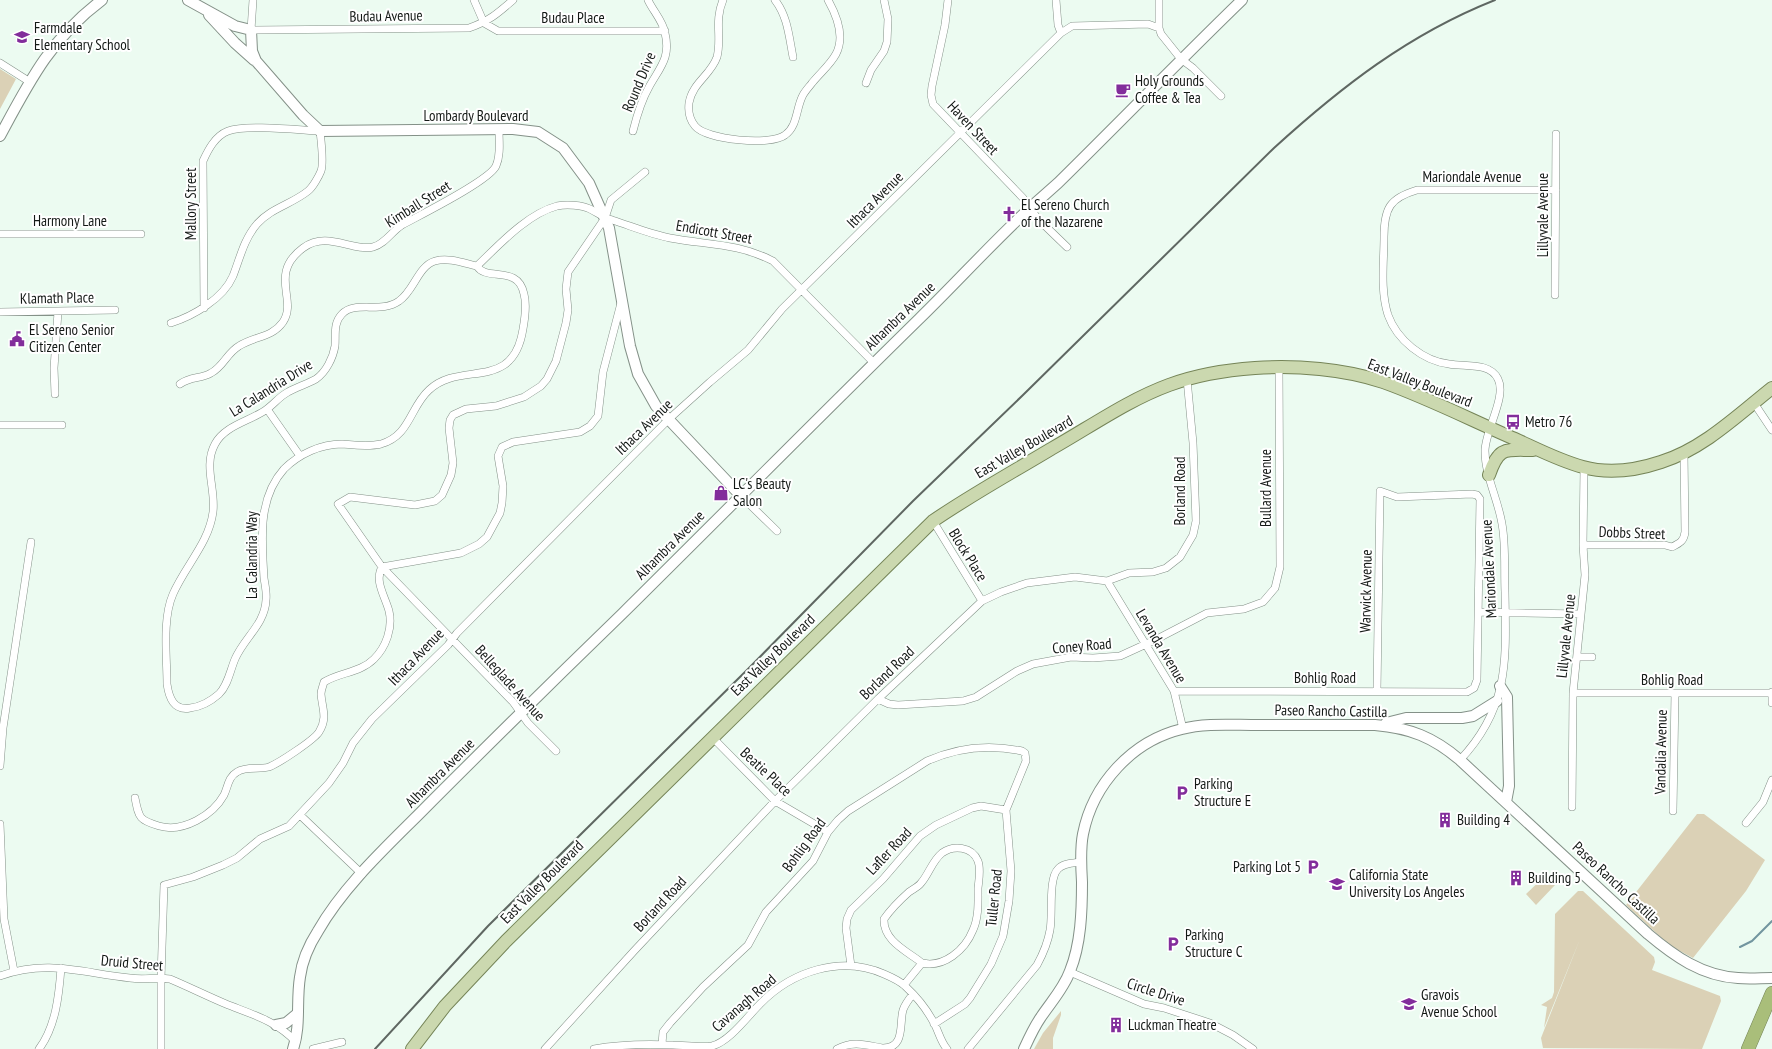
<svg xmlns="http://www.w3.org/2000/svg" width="1772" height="1049" viewBox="0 0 1772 1049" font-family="'PT Sans Narrow',sans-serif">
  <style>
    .green { fill: #dbd1b6 }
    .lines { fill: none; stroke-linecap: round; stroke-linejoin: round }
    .stream { stroke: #72959f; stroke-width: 2 }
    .street-casing { stroke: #849188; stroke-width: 8 }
    .secondary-casing { stroke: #849188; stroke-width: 12 }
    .primary-casing { stroke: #758457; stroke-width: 14 }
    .highway-casing { stroke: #758457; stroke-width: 14 }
    .street { stroke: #fff; stroke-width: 7 }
    .secondary { stroke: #fff; stroke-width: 10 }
    .primary { stroke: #cbd8af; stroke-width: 12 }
    .highway { stroke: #a9be7a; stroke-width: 13 }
    .rail { stroke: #5f6762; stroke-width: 2 }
    .labels { text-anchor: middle; stroke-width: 4; stroke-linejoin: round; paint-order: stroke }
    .street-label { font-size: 15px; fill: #141916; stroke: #fff }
    .poi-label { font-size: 15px; fill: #141916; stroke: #fff; text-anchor: start }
  </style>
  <rect width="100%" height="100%" fill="#ecfbf1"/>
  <path class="green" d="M0,69L16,79L0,109Z
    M1697,814H1704L1765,860L1746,891L1693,958L1669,945L1626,905Z
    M1545,876L1555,885L1536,905L1526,894Z
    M1578,891H1583L1654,957L1655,962L1652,970L1720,996L1721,1001L1702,1049L1543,1048L1541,1038L1580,939L1544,1028L1547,1007L1541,1005L1552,998L1554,992L1555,914Z
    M1061,1011V1015L1053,1038V1049H1034L1043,1033Z"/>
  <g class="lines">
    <path class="stream" d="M1740,947L1752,941L1772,921"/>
    <g class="street-casing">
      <path id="street" d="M253,0L251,30L469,28C489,21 497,14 513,0
        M474,0L484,23L498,31H665
        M723,0C714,21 722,38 717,57C711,75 692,83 689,103C688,111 690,120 695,126C706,140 771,146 785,135C797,127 796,110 802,97C804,92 809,87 812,83C820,73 830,65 836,54C845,37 837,16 828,0
        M775,0C788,17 789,37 793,57
        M948,0L945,25L932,86L931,95L933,104L1023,198L1038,219L1067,247
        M1056,0L1058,25L1061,33
        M1159,0V28L1161,34L1181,59L1193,68L1221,96
        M0,63L30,82
        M866,83L871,70L884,51L887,42L888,19L884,0
        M633,131C637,115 641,101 649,87C660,67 671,58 665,33C663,21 653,11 648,0
        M0,234H141
        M477,266C486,282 518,264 524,294C527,305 525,318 523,329C513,393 461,360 429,390C410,407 410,436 381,444C368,447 355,445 342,444C321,444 299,454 284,469C257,499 262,541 264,578C265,585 267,593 266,600C265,624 244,638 235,659C230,671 228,685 219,694C211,701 200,707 190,708C174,711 169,698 167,684C167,657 162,619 173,594C185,566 209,543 213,512C216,489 203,466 215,444C225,425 251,421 267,409C274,404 280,396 288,392C297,387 307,384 316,379C326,372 333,358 335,346C336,335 333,323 342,314C355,300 381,314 399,301C414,291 418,266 435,261C448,257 464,263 477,266C499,245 527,214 557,206C566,204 582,205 590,209C598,213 604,218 612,220C631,226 650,234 670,238C707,245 738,243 773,261L873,362
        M1555,295L1556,134
        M0,312L115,310
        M171,323C193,316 223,299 233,276C240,258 244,239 257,224C271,208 292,204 308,191C313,187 319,176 321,171C324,163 321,140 320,131C299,130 246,124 228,131C215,136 208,150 203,161L204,308
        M180,384C191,376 201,379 211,373C223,367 227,353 239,346C254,336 272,338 283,322C298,300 268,274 303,248C327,230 352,252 373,247C385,244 392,231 402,225C420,215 489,181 496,166C501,155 499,141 499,130
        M55,394L54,368L58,312
        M1754,403L1772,430
        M267,409L300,456
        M0,425H62
        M740,495L777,531
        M933,521L982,601
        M1583,545H1665L1672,547C1680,543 1684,541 1685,532L1684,453
        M1107,581L1174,691L1183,729
        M1479,612L1581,614
        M1578,657H1592
        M1174,691L1467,692L1474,688L1477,680L1480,499L1477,495L1472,494L1397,497L1380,491L1377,691
        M1772,692V703
        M1573,693H1772
        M878,699L889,704L898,705L963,701L976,697L1017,671L1033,664L1071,657L1093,658L1120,656L1155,640L1207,613L1244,609L1263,602L1275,588L1280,567L1279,367
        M712,737L775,801L828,832
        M556,751L528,723L513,702L382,567L338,504L350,497L415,505L435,501L442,495L451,475L453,463L449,428L450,420L453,415L466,409L496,406L524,397L541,386L547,379L556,361L566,323L568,310L566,289L568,272L605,218L611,200L645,172
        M1460,760C1510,707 1506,659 1505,592C1504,569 1506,546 1502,524C1498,499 1485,476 1485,451C1485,430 1507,397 1498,379C1490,362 1465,367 1449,364C1423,361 1397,340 1388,315C1380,290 1384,262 1384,237C1384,208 1390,198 1417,190H1556
        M0,766L3,728L31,542
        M135,798C139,818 139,820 159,826C183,833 213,815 224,795C228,787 228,777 237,772C246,766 259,770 269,767C279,763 314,740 319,732C328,718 322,708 321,694C321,690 323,686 324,682C340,672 360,673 374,659C386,647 393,628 389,611C385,596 374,581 382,567L461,553L479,544L487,537L500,513L502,503L503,486L498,456L502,447L513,442L580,432L590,426L598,416L603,372L621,303
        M1572,807L1573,693L1585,575L1583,545L1584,468
        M1673,811L1675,693
        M300,815L362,874
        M1746,823L1763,802L1772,780
        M0,824L4,919L14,971
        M851,966L846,928L847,919L851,910L883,879L920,836L936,825L972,808L981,806L1006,810
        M1070,972L1144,1004L1164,1008L1210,1023L1233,1035L1253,1049
        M0,976C48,959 82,973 130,978C143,980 157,977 170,979C189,987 207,996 226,1004C251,1014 277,1021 296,1042
        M904,985L922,963C907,951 883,941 884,919C891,909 900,900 909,892C913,889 918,887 921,883C929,874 932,861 942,853C953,845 972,846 978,861C981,869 979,879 978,888C978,901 979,917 973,930C965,950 944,968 922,963
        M662,1044L663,1032L670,1023L703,987L748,945L766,912L813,861L828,832L838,820L848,811L927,761C958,747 989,744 1022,751L1025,753L1026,761L1006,810L1011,871L1009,901L1003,936L991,964L970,998L965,1004L934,1024
        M39,1049C56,1026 59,995 61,968
        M161,1049V978L164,885L193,877L223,865L237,858L260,839L289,826L329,783L343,763L353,743L372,719L448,645L457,633L669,419L710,382L748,350L782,309L1061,33L1072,26L1148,24L1159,28
        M313,1049L342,1042
        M545,1049L634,951L775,801L878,699L982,601L1001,592L1027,583L1075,577L1107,581L1129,573L1153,572L1166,568L1180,557L1193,535L1196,521L1193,443L1187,379
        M594,1049C620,1044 647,1044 673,1045C684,1045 702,1048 712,1046C729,1042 748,1016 760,1004C792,971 841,955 884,974C891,977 900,981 905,986C917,997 928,1011 935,1025C939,1033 941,1042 947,1049
        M837,1049C853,1040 866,1045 882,1048C906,1049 899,1023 903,1010C905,1004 909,999 913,994
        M968,1049L1037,965C1043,954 1048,942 1050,930C1053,915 1048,879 1058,869C1063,863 1074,863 1081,862"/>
    </g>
    <g class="secondary-casing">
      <path id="secondary" d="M188,0L235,26L251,30L252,51L256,61L303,115L320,131L513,129L538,132L563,148L589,183L609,228L630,346L638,374L656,406L740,495
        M209,15L235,43L254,60
        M0,136C29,82 51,38 102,0
        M1500,686L1507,697L1509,786L1506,802
        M1386,723L1406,718H1462L1473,716L1497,701
        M276,1025L286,1023L298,1013
        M293,1049C301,1026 296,1001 300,977C302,961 309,945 318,931C346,882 393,841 432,801C495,738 558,676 622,614C721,516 819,417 919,319C957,282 992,243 1031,207C1040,199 1049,191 1058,183C1120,122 1180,60 1242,0
        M1024,1049C1029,1038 1034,1027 1041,1017C1051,1002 1064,988 1070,971C1081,944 1082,911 1082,882C1081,866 1080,849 1083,834C1093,784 1132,741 1182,729C1204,723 1231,725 1254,725C1294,725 1335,725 1375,725C1410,728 1433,737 1460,760L1648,934C1674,956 1702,976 1738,978C1749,979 1761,978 1772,978"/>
    </g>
    <g class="primary-casing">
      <path id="primary" d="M1489,475C1499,446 1505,450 1533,450
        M412,1049L445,1006L506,941L933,521C971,495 1011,473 1051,449C1090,427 1128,400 1169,385C1196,375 1226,370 1255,368C1295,365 1345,369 1383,382C1428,398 1471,420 1515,439C1537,449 1560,461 1583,467C1608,474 1637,470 1661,462C1703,449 1738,415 1772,388"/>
    </g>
    <g class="highway-casing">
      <path id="highway" d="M1748,1049L1772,993"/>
    </g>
    <use href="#street" class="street"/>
    <use href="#secondary" class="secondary"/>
    <use href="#primary" class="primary"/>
    <use href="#highway" class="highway"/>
    <path class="rail" d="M375,1049L488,926L748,669L913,501L1023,395L1274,148C1341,87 1409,34 1495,0"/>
  </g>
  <defs>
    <g id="school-bare" transform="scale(1.2)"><path d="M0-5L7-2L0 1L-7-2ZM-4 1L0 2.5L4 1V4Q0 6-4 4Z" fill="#822d9b" stroke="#fff" stroke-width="2.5" paint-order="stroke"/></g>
    <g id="cafe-bare" transform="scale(1.2)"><path d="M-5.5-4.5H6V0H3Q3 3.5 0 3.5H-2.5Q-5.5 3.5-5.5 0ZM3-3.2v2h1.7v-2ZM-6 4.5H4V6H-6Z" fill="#822d9b" stroke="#fff" stroke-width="2.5" paint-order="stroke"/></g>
    <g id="church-bare" transform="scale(1.2)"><path d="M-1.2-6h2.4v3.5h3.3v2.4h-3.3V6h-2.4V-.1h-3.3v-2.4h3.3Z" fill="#822d9b" stroke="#fff" stroke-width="2.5" paint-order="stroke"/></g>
    <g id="civic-bare" transform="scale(1.2)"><path d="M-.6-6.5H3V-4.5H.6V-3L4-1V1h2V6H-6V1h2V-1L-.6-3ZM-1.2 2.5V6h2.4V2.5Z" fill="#822d9b" stroke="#fff" stroke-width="2.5" paint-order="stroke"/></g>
    <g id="bus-bare" transform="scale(1.2)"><path d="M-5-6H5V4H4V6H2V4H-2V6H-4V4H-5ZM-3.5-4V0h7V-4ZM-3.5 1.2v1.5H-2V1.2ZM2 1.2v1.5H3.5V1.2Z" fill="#822d9b" stroke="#fff" stroke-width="2.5" paint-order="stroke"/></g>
    <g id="shop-bare" transform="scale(1.2)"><path d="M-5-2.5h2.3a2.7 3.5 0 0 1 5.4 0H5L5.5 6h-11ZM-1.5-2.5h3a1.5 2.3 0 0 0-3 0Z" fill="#822d9b" stroke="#fff" stroke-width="2.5" paint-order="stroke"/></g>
    <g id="parking-bare" transform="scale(1.2)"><path d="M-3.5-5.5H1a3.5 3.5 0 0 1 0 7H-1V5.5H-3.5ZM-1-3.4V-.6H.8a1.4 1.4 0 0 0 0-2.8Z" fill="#822d9b" stroke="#fff" stroke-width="2.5" paint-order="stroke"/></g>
    <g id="building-bare" transform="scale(1.2)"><path d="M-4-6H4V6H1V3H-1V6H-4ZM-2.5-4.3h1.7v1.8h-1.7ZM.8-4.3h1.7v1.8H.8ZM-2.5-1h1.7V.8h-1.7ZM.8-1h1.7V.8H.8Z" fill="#822d9b" stroke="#fff" stroke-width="2.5" paint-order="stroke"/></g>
    <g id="university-bare" transform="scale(1.2)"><path d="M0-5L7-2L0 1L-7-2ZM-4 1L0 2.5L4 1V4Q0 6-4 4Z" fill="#822d9b" stroke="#fff" stroke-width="2.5" paint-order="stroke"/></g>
  </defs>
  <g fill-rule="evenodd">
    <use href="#school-bare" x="22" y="37"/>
    <use href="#cafe-bare" x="1123" y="90"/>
    <use href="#church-bare" x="1009" y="214"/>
    <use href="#civic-bare" x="17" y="339"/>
    <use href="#bus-bare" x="1513" y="422"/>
    <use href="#shop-bare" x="721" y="493"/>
    <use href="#parking-bare" x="1182" y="793"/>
    <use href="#building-bare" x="1445" y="820"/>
    <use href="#parking-bare" x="1313" y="867"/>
    <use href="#building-bare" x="1516" y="878"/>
    <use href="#university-bare" x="1337" y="884"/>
    <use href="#parking-bare" x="1173" y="944"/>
    <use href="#school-bare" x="1409" y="1004"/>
    <use href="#building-bare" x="1116" y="1025"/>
  </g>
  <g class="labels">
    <g class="street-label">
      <text transform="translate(386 16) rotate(-1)" y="5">Budau Avenue</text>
      <text x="573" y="23">Budau Place</text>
      <text transform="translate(639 82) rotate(-67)" y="5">Round Drive</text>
      <text x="476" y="121">Lombardy Boulevard</text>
      <text transform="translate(973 128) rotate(47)" y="5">Haven Street</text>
      <text x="1472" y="182">Mariondale Avenue</text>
      <text transform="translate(875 200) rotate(-45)" y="5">Ithaca Avenue</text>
      <text transform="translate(191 204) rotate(-90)" y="5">Mallory Street</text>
      <text transform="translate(418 204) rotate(-32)" y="5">Kimball Street</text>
      <text transform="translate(1543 215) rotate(-90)" y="5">Lillyvale Avenue</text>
      <text x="70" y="226">Harmony Lane</text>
      <text transform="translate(714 232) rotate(10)" y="5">Endicott Street</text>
      <text transform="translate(57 298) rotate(-1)" y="5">Klamath Place</text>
      <text transform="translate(900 316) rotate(-44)" y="5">Alhambra Avenue</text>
      <text transform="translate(1420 383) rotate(21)" y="5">East Valley Boulevard</text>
      <text transform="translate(271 388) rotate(-32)" y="5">La Calandria Drive</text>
      <text transform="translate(644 427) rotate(-44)" y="5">Ithaca Avenue</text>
      <text transform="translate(1024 447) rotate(-30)" y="5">East Valley Boulevard</text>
      <text transform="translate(1266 488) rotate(-90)" y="5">Bullard Avenue</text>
      <text transform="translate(1180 491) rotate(-90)" y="5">Borland Road</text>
      <text transform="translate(1632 533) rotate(2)" y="5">Dobbs Street</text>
      <text transform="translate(670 545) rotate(-45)" y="5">Alhambra Avenue</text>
      <text transform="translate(252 555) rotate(-90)" y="5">La Calandria Way</text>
      <text transform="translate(968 555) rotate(58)" y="5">Block Place</text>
      <text transform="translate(1489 569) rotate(-93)" y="5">Mariondale Avenue</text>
      <text transform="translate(1366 591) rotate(-89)" y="5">Warwick Avenue</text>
      <text transform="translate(1566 636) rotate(-84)" y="5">Lillyvale Avenue</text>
      <text transform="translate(1082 646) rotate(-5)" y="5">Coney Road</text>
      <text transform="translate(1161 646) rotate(59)" y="5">Levanda Avenue</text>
      <text transform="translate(773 655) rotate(-44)" y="5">East Valley Boulevard</text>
      <text transform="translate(416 657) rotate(-46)" y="5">Ithaca Avenue</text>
      <text transform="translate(887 673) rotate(-44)" y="5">Borland Road</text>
      <text x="1325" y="683">Bohlig Road</text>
      <text x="1672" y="685">Bohlig Road</text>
      <text transform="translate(510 683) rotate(48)" y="5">Belleglade Avenue</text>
      <text transform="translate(1331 711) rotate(1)" y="5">Paseo Rancho Castilla</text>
      <text transform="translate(1661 752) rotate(-89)" y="5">Vandalia Avenue</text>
      <text transform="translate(766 772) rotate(43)" y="5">Beatie Place</text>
      <text transform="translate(440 773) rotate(-45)" y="5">Alhambra Avenue</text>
      <text transform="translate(804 845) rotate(-54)" y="5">Bohlig Road</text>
      <text transform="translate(889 851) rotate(-47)" y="5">Lafler Road</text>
      <text transform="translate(542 882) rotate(-45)" y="5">East Valley Boulevard</text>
      <text transform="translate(1616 883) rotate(43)" y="5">Paseo Rancho Castilla</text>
      <text transform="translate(994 898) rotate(-84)" y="5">Tuller Road</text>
      <text transform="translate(660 904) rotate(-47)" y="5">Borland Road</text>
      <text transform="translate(132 963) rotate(5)" y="5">Druid Street</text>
      <text transform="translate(1156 992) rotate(18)" y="5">Circle Drive</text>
      <text transform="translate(744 1003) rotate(-41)" y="5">Cavanagh Road</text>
    </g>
    <g class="poi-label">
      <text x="34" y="33">Farmdale<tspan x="34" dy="17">Elementary School</tspan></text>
      <text x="1135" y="86">Holy Grounds<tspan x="1135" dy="17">Coffee &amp; Tea</tspan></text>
      <text x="1021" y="210">El Sereno Church<tspan x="1021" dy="17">of the Nazarene</tspan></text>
      <text x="29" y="335">El Sereno Senior<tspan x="29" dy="17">Citizen Center</tspan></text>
      <text x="1525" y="427">Metro 76</text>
      <text x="733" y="489">LC's Beauty<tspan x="733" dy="17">Salon</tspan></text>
      <text x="1194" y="789">Parking<tspan x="1194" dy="17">Structure E</tspan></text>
      <text x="1457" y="825">Building 4</text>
      <text x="1301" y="872" text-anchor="end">Parking Lot 5</text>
      <text x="1349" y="880">California State<tspan x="1349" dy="17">University Los Angeles</tspan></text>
      <text x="1528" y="883">Building 5</text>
      <text x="1185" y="940">Parking<tspan x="1185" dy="17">Structure C</tspan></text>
      <text x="1421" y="1000">Gravois<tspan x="1421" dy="17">Avenue School</tspan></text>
      <text x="1128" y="1030">Luckman Theatre</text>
    </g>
  </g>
</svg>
